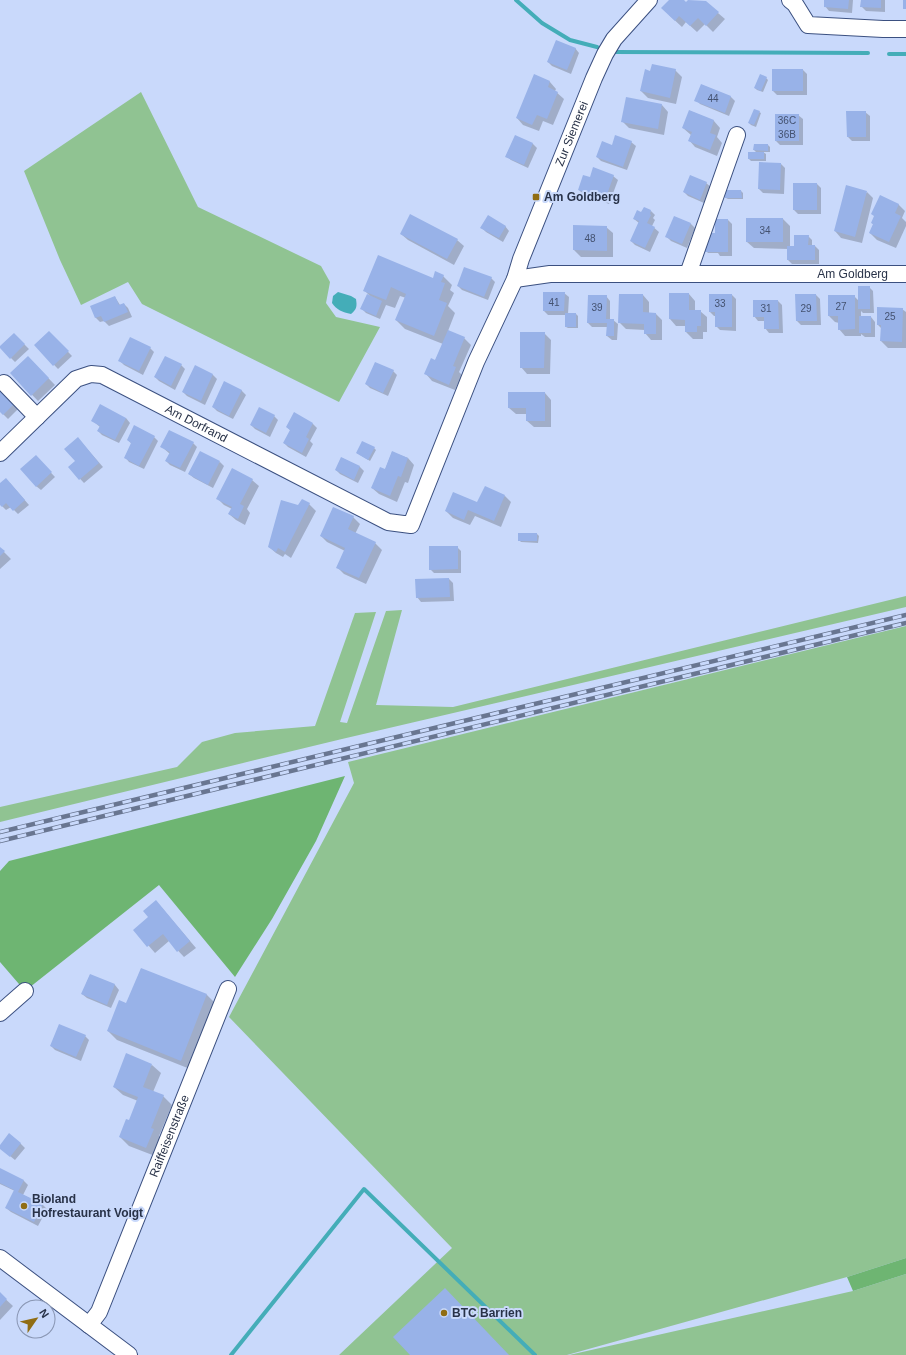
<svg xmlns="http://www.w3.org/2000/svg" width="906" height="1355" viewBox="0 0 906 1355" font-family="Arial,sans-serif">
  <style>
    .green { fill: #90c392 }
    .forest { fill: #6eb572 }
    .water { fill: #44adb8 }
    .shadow { fill: #0003 }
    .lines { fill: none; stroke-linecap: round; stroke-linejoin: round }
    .stream { stroke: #44adb8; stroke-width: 4 }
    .building { fill: #98b2e8 }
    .minor-casing { stroke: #3b5080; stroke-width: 18 }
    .minor { stroke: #fff; stroke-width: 16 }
    .rail-casing { stroke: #697691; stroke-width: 4.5 }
    .rail { stroke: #c9d9fb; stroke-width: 3; stroke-dasharray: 9; stroke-linecap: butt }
    .poi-dot { fill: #906d13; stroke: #c9d9fb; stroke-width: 1.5 }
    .labels { text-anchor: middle; stroke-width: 4; stroke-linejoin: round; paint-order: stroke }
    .number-label { font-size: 10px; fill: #445270 }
    .street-label { font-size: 12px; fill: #283248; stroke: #c9d9fb }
    .poi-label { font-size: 12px; font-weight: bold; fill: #283248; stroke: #c9d9fb; text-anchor: start }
  </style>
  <rect width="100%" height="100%" fill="#c9d9fb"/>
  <path class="green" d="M141,92L198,207L321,266L330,282L326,303L336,317L380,327L339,402L142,304L128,282L81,305L60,260L24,171Z
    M906,596V607L342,739L0,822V807L177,767L202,742L235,733L315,726L355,613L376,612L340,722L347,723L386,611L402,610L376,705L453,707Z
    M906,626V1258L847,1277L567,1355H339L452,1248L229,1017L354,783L348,762Z
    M906,1274V1355H569L853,1291Z"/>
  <path class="forest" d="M345,776L316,841L272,919L235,977L159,885L25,991L0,962V871L9,861Z
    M906,1258V1274L853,1291L847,1277Z"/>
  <path class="water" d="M338,292L351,296L356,299C357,306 357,309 351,314C342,312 337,310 332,303L333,296Z"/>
  <path class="shadow" d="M670,0H683L686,3L718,13L725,19L713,32L705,24L697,32L686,22L682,27L669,15Z
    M825,0H853L852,13L829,11L825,6Z
    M862,0H885V12L866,11L862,7Z
    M575,48L579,53L571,74L552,66L548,62Z
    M675,70L682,77L676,104L648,98L641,91L651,72Z
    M803,70L807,74V95H777L773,91Z
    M535,76L550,82L556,89L555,91L564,99L553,125L543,121L539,131L523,125L517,118Z
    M766,78L768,80L763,92L757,90L755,88Z
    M702,85L731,97L735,101L729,116L700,104L696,100Z
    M662,105L668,112L664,135L629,128L622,121Z
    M690,111L714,121L720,128L717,137L722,143L717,156L695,147L689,140L691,135L683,128Z
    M759,112L761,113L756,127L751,125L749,123Z
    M865,112L870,116V141H852L848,137Z
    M798,115L803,119V145H780L776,141Z
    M515,137L533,144L537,148L528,168L511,160L506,156Z
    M631,142L636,146L627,170L601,161L597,157L613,146Z
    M768,145L770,147V152H763L766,154V161H751L749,159L757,153L754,150Z
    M781,164L785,168L784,194L763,193L759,189Z
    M613,176L618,180L609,204L583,194L579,190L590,179Z
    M706,183L711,187L704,203L688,196L684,192Z
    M817,184L821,188V214H798L794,210Z
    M741,191L743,193V199H728L726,198Z
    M867,192L873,198L862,243L841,238L835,231Z
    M898,204L905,211L902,218L906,222V226L896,248L877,240L870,233L874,225L872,223Z
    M651,211L655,215L653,218L655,220L652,226L659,232L650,252L635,245L631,241L639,223L634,219L642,214Z
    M675,217L691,224L695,228L687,248L671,241L667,237Z
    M783,219L790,226V247H795L808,236L812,240V246H815L819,250V264H792L788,260V249L754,248L747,242Z
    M716,220H728L732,224V256H720L718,253H708L706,251L716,234Z
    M505,226L509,231L503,242L486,232L482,228Z
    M606,227L613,233V257H581L574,250Z
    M401,234L457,240L464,246L454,265L408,240Z
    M443,276L452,285L450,290L454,293L448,306L455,313L448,331L464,338L471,345L459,372L462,375L455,390L432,381L426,374L435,361L443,344L405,329L396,320L406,298L400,296L395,308L386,305L380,319L366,313L362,309L371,297L364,290L433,279Z
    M491,278L495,282L488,300L462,290L458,286Z
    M869,287L873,291L874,313H863L861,311V317H871L875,322V337H865L861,334V336H845L839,329V323L835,322L829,316L854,296L859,301Z
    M564,293L569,297L568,314H576L578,316V328H568L566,327V315H548L544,311Z
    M689,294L695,301V311H700L707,317V332H703V339H693L686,332V326H676L670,319Z
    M643,295L649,302V314H656L662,320V340H651L645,333V330L626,329L620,323Z
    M710,295H732L736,299V331L720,330L716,326V316H714L710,312Z
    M816,295L820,299L821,325H801L797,321Z
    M606,296L610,301V320H613L618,324L617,340H612L607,336L608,327H592L588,323Z
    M115,297L120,305L124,304L128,308L132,317L109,326L104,321L100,322L96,318L91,307Z
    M754,301H778L782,305L783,333H769L765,328V321H758L754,316Z
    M902,309L906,312V348H888L881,341L882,329L878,325Z
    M49,332L72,356L58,369L35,345Z
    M544,333L551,340L550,374H527L521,367Z
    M14,334L29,349L15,362L0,347Z
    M150,348L154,352L143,375L124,365L120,361Z
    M28,357L55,385L38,401L11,373Z
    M181,365L185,369L175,390L159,381L155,377Z
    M195,367L213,375L217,379L205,405L187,396L183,392Z
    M393,371L397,375L388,396L370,388L366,384Z
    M0,386L20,407L8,419L0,411Z
    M241,390L246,395L233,419L217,411L213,407Z
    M545,393L551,400V427H534L527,421V414H516L509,408Z
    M294,414L313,424L317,428L310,441L313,444L306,457L288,447L284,443L291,431L287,427Z
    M274,416L278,420L270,437L255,429L251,425Z
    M126,418L130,423L119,443L102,435L98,431L100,427L93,421Z
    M154,437L158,441L144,469L129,462L125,457L132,444L128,440Z
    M82,443L103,467L84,483L69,467L76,461Z
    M193,443L197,447L185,472L170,465L166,461L170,454L162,447Z
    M374,448L376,450L370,461L357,453Z
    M392,452L408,458L414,465L408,483L405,482L397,502L379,494L372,488L385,470Z
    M342,458L360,467L364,471L358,483L340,474L336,470Z
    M40,461L55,477L41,490L36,486Z
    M220,462L224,466L213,488L194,478L189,474Z
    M252,480L259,486L247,509L250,513L245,525L236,520L229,514L232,509L224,505L217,498Z
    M10,483L29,505L18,514L11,507L6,510L0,504V484Z
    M505,496L511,502L501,527L475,516L470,525L453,518L446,511Z
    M309,504L316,511L291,558L285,554L283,557L276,553L269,547L299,506Z
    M353,517L360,524L355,534L375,543L382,550L366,584L344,574L337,567L345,551L327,542L321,536Z
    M537,534L539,536L538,543L521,542L519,540Z
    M457,547L461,551V573H434L430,569Z
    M0,548L11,559L0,569Z
    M449,579L453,583L454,601L421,602L417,597Z
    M162,908L196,948L184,957L169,941L155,953L135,930Z
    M141,969L207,995L216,1004L190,1069L117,1040L108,1031L127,1005Z
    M90,975L115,985L119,990L111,1008L87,998L82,994Z
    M85,1036L89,1040L81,1061L55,1050L51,1046Z
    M152,1065L161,1073L153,1092L163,1096L172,1105L159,1136L162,1139L155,1156L129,1146L120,1137L130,1122L138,1101L123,1095L114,1087Z
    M20,1143L25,1148L15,1160L0,1148V1146Z
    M0,1169L24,1181L28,1185L23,1195L42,1204L47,1209L38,1226L11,1212L6,1208L15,1191L0,1184Z
    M0,1294L13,1306L0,1320Z"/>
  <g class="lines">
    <path class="stream" d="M516,0L542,23L570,40L597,47
      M613,52L868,53
      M889,54H906
      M231,1355L364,1189L535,1355"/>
  </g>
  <path class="building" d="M669,0H684L686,2L688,0L706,1L719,12L706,26L698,18L690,26L679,16L675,21L661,8Z
    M824,0H849L848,9L824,7Z
    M861,0H881V8L860,7Z
    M903,0H906V9H903Z
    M556,40L576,48L567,70L547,62Z
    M652,64L676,69L670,98L640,91L645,69L650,71Z
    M772,69H803V91H772Z
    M534,74L550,81L548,87L558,92L547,119L537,115L532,125L516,118Z
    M760,74L767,77L761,91L754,88Z
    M701,84L731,96L725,113L694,101Z
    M626,97L662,104L658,129L621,122Z
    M754,109L760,111L754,125L748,123Z
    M689,110L714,120L710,133L716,135L710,150L688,141L692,132L682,128Z
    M846,111H866V137H847Z
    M775,114H799V141H775Z
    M515,135L533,143L524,165L505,157Z
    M615,135L632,141L623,167L596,157L602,141L612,145Z
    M754,144H768V151L753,150Z
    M748,152H764V159H748Z
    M759,162L781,163L780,190L758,189Z
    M593,167L614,175L605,200L578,190L583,175L590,177Z
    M690,175L707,182L700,200L683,192Z
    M793,183H817V210H793Z
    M846,185L867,191L855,237L834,231Z
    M725,190H741L742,198H725Z
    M880,195L899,204L895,213L901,216L889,242L869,233L873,224L871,223L874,216L871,214Z
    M644,207L651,210L650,214L651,215L647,223L655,227L645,248L630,241L639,221L633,219L637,210L641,212Z
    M410,214L458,239L447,259L400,234Z
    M488,215L506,226L499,238L480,228Z
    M674,216L691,223L682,244L665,237Z
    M746,218H783V242H746Z
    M715,219H728V252H705V233H715Z
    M573,225L607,226V251L573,250Z
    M794,235H809L808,245H815V260H787V246H794Z
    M378,255L433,278L435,271L444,275L441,282L445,283L439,300L447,303L434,336L395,320L406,294L391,287L386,300L363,291Z
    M464,267L492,277L484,297L457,286Z
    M858,286H870V309H858Z
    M543,292H565L564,311H543Z
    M669,293H689V310H701V326H697V332H685V320L669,319Z
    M367,294L382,301L376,316L360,309Z
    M619,294H643V312L656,313V334H644V324L618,323Z
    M709,294H732V327H715V312H709Z
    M795,294H816L817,321H796Z
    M588,295H607L606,319H614V336H606L607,323H587Z
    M828,295H855V329L838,330V316H828Z
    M115,296L119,305L124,303L128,312L104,322L101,316L95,318L90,306Z
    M753,300H778L779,329H764V317H753Z
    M877,307L903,308L902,342L880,341L881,325H877Z
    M565,313H576V327H565Z
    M859,316H871V333H859Z
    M448,330L465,337L453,366L456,367L449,385L424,374L431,358L435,360Z
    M49,331L69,351L53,366L34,345Z
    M520,332H545L544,368H520Z
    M14,333L25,344L10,359L0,348V346Z
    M130,337L151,347L139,371L118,361Z
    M28,356L49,378L31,396L10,373Z
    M165,356L182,364L171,386L154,377Z
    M375,362L394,370L383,393L365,384Z
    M195,365L213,374L201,401L182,392Z
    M224,381L242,390L229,416L212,407Z
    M0,385L16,402L3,415L0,412Z
    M508,392H545V421H526V408H508Z
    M100,404L126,418L115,440L97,431L100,426L91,421Z
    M259,407L275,415L266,433L250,425Z
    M294,412L313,423L306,437L309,439L302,453L283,443L290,430L286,427Z
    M134,425L155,436L139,466L124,458L131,443L127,440Z
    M169,430L194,442L180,468L165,461L170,452L160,447Z
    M78,437L99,463L79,480L68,467L75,461L64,449Z
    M362,441L375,447L368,460L356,453Z
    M200,451L220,461L208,485L188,474Z
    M392,451L408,458L401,477L398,476L390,496L371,488L380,467L385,469Z
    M36,455L52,472L36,487L20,469Z
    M341,457L360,466L354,480L335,470Z
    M232,468L253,479L240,504L244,506L238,519L228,514L232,507L216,499Z
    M6,478L25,500L13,511L6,503L2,507L0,505V483Z
    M485,486L505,495L494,521L468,510L464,520L445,511L453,492L477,502Z
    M302,499L310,503L285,552L278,548L276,552L268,547L281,500L298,505Z
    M333,507L354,516L348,529L376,542L359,578L336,568L345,548L320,536Z
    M518,533H537V541H518Z
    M429,546H458V569L429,570Z
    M0,547L5,551L0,556Z
    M449,578L450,597L416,598L415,579Z
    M156,900L190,941L177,952L163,934L147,947L133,930L148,917L143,911Z
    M141,968L207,994L181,1061L107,1031L119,1000L126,1003Z
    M90,974L115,984L107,1005L81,994Z
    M59,1024L86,1035L76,1057L50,1046Z
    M126,1053L152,1064L143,1087L164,1095L151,1128L154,1129L146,1148L119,1137L126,1119L129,1120L138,1097L113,1087Z
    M9,1133L21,1143L10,1157L0,1149V1145Z
    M0,1168L24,1180L18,1192L43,1204L34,1222L5,1208L14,1190L0,1183Z
    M445,1288L509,1355H410L393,1337Z
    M0,1292L7,1299L0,1307Z"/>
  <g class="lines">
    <g class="minor-casing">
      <g id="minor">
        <path d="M790,0L795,4L808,25L883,29H906"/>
        <path d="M688,274L737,135"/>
        <path id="s1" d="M515,279L550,274H906"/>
        <path d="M4,383L37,417"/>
        <path id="s2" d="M0,453L76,379L91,374L102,375L388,522L411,525L476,362L515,279L521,259L594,78L605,54L614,39L649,0"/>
        <path d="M0,1013L25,991"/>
        <path d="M0,1258L129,1355"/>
        <path id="s3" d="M89,1325L99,1312L228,989"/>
      </g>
    </g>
    <use href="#minor" class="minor"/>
    <g class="rail-casing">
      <path id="rail" d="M0,832L906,615
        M0,841L906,623"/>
    </g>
    <use href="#rail" class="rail"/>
  </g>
  <g class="poi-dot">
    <rect x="532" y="193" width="8" height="8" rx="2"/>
    <circle cx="24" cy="1206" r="4"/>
    <circle cx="444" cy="1313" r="4"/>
  </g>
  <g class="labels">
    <g class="number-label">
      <text x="713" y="102">44</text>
      <text x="787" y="124">36C</text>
      <text x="787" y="138">36B</text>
      <text x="765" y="234">34</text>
      <text x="590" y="242">48</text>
      <text x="554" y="306">41</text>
      <text x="720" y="307">33</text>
      <text x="841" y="310">27</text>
      <text x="597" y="311">39</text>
      <text x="766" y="312">31</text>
      <text x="806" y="312">29</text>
      <text x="890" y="320">25</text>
    </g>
    <g class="street-label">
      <text dy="4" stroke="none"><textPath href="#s2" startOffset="901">Zur Siemerei</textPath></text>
      <text dy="4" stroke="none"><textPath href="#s1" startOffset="338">Am Goldberg</textPath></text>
      <text dy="4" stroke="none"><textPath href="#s2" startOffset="239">Am Dorfrand</textPath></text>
      <text dy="4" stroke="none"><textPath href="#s3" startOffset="206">Raiffeisenstraße</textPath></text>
    </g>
    <g class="poi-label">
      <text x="544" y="201">Am Goldberg</text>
      <text x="32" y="1203">Bioland<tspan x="32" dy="14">Hofrestaurant Voigt</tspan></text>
      <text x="452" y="1317">BTC Barrien</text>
    </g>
  </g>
  <g transform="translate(36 1319) rotate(56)"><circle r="19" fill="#c9d9fb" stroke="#8996b3"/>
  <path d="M0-3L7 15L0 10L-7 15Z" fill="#906d13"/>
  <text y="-6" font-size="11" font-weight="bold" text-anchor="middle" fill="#283248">N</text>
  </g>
</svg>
